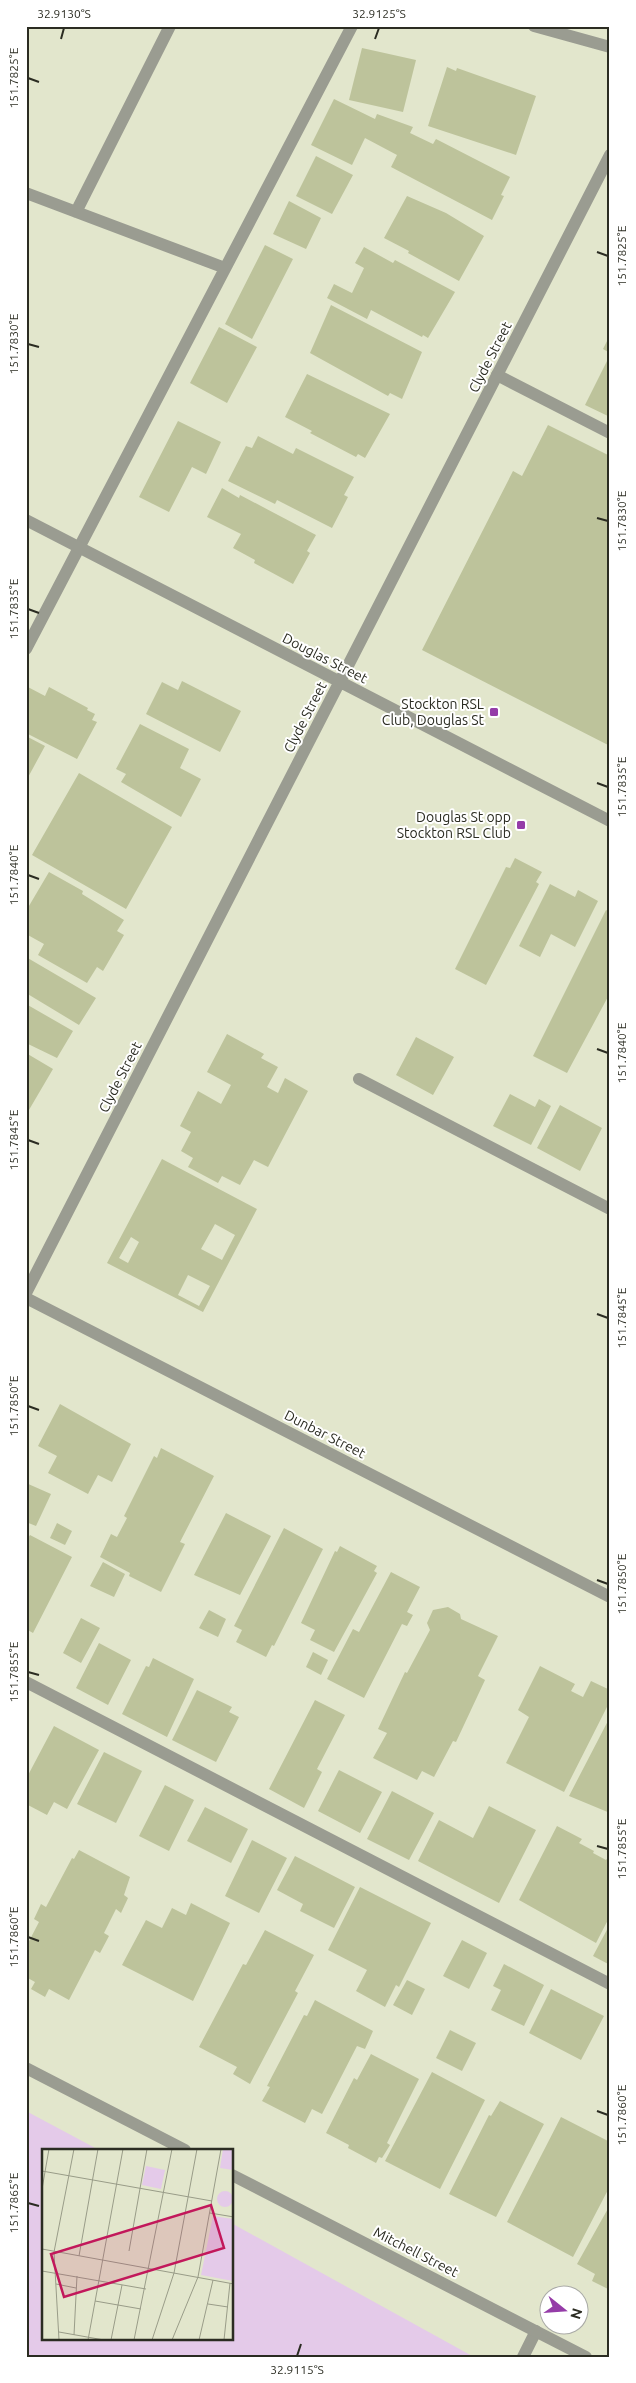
<svg xmlns="http://www.w3.org/2000/svg" width="636" height="2383" viewBox="0 0 636 2383" font-family="Ubuntu,sans-serif">
  <style>
    .park { fill: #e4cae9 }
    .building { fill: #bdc39b; fill-rule: evenodd }
    .lines { fill: none; stroke-linecap: round; stroke-linejoin: round }
    .service { stroke: #9a9c91; stroke-width: 12 }
    .minor { stroke: #9a9c91; stroke-width: 12 }
    .tertiary { stroke: #9a9c91; stroke-width: 12 }
    .ticks { fill: none; stroke: #2b2c22; stroke-width: 2 }
    .poi-dot { fill: #953ca8; stroke: #fff; stroke-width: 2 }
    .labels { text-anchor: middle; stroke-width: 4; stroke-linejoin: round; paint-order: stroke }
    .street-label { font-size: 14px; fill: #2b2c22; stroke: #fff }
    .poi-label { font-size: 14px; fill: #2b2c22; stroke: #fff; text-anchor: end }
    .inset-road { fill: none; stroke: #999c88; stroke-width: 1 }
    .view { fill: #c2185b; fill-opacity: 0.15; stroke: #c2185b; stroke-width: 2.5 }
    .inset-edge { fill: none; stroke: #2b2c22; stroke-width: 2.5 }
    .neatline { fill: none; stroke: #2b2c22; stroke-width: 2 }
    .ticks-label { font-size: 12px; text-anchor: middle; fill: #2b2c22 }
  </style>
  <rect width="100%" height="100%" fill="#e2e6cc"/>
  <path class="park" d="M26,2111L99,2150H44V2339H232L233,2224L474,2357H26Z"/>
  <path class="building" d="M362,48L416,60L403,112L349,100Z
    M447,67L456,71L457,68L536,96L516,155L428,126Z
    M334,99L375,119L377,114L413,127L410,133L433,144L436,139L510,177L501,195L504,196L492,220L391,167L397,155L365,138L352,165L311,145Z
    M316,156L353,175L332,214L296,196Z
    M407,196L446,213L484,236L459,281L408,253L409,251L384,238Z
    M289,201L321,218L306,249L273,234Z
    M265,245L293,259L252,339L225,324Z
    M364,247L393,263L395,260L455,292L428,338L423,335L422,337L371,310L367,319L327,298L334,284L352,293L364,268L355,263Z
    M331,305L422,352L402,399L390,393L388,396L310,353Z
    M219,327L257,347L227,403L190,383Z
    M610,335V353L603,349Z
    M610,355V417L585,405Z
    M307,374L390,414L365,458L358,454L356,457L310,433L312,431L285,417Z
    M178,421L221,442L206,474L192,467L169,512L139,497Z
    M548,425L610,456V746L422,650L513,471L522,476Z
    M258,436L293,454L296,448L354,477L344,495L348,497L332,528L277,500L275,504L228,481L246,446L252,448Z
    M222,488L239,498L240,495L316,535L307,551L310,553L293,584L254,563L255,560L233,548L241,534L207,517Z
    M182,681L241,711L220,752L146,714L162,682L178,690Z
    M26,686L45,696L49,687L88,708L87,710L95,714L92,720L97,722L77,759L26,733Z
    M140,724L189,749L180,768L201,779L181,817L121,782L126,774L116,769Z
    M26,736L45,746L26,781Z
    M79,773L172,827L126,909L32,855Z
    M515,858L542,872L536,882L539,884L486,985L455,969L506,867L510,868Z
    M49,872L83,891L82,894L124,920L117,931L124,935L103,971L97,967L87,983L38,955L44,944L26,934V911Z
    M550,884L575,897L578,890L598,901L575,947L551,934L540,957L519,946Z
    M606,910L610,912V993L567,1073L533,1056Z
    M26,957L96,998L79,1025L26,993Z
    M26,1004L73,1031L57,1058L26,1043Z
    M227,1034L264,1054L261,1058L278,1067L267,1087L278,1093L285,1078L308,1091L268,1167L254,1160L240,1185L222,1176L218,1183L188,1167L193,1158L181,1151L191,1132L180,1126L198,1091L221,1104L231,1085L207,1072Z
    M416,1037L454,1057L433,1095L396,1075Z
    M26,1053L53,1069L26,1115Z
    M510,1094L535,1107L539,1099L551,1106L531,1145L493,1126Z
    M560,1105L602,1128L580,1171L537,1148Z
    M162,1159L257,1209L203,1312L107,1263ZM215,1224L235,1235L222,1260L201,1249ZM131,1237L139,1242L128,1263L119,1258ZM188,1275L210,1286L199,1306L178,1295Z
    M60,1404L131,1444L112,1482L98,1475L88,1494L48,1473L57,1456L38,1446Z
    M161,1448L214,1476L180,1542L185,1544L161,1592L129,1576L130,1573L100,1557L111,1534L117,1537L127,1518L124,1516L154,1456L157,1458Z
    M26,1483L51,1494L36,1526L26,1522Z
    M226,1513L271,1536L240,1595L194,1575Z
    M57,1523L72,1531L65,1545L50,1538Z
    M284,1528L323,1549L274,1646L272,1645L266,1657L236,1642L242,1630L234,1626Z
    M30,1535L72,1557L33,1633L26,1629V1541Z
    M340,1546L377,1566L374,1571L377,1573L334,1652L310,1640L315,1630L301,1623L335,1551L337,1552Z
    M103,1562L125,1574L114,1597L90,1586Z
    M391,1572L420,1587L407,1612L413,1615L407,1626L402,1624L364,1698L327,1679L353,1629L359,1632Z
    M448,1607L460,1614L461,1619L498,1636L478,1676L485,1680L456,1742L453,1741L434,1777L422,1771L417,1780L373,1758L387,1733L378,1729L405,1672L407,1673L430,1630L427,1623L433,1610Z
    M209,1610L226,1619L218,1637L199,1628Z
    M81,1618L100,1628L81,1663L63,1653Z
    M99,1643L131,1660L108,1705L76,1688Z
    M313,1652L328,1660L321,1675L306,1667Z
    M153,1658L194,1679L167,1737L122,1714L146,1666L149,1667Z
    M540,1666L575,1684L571,1691L583,1697L591,1681L610,1690V1701L564,1792L506,1763L529,1717L518,1710Z
    M197,1690L232,1707L229,1712L239,1717L216,1762L172,1740Z
    M315,1700L345,1715L317,1769L322,1772L304,1808L269,1789Z
    M610,1717V1813L569,1796Z
    M54,1726L99,1750L67,1809L54,1802L47,1815L26,1804V1779Z
    M104,1752L142,1771L116,1823L77,1804Z
    M339,1770L382,1792L360,1833L318,1811Z
    M165,1785L194,1800L169,1851L139,1836Z
    M392,1791L434,1813L409,1860L367,1839Z
    M489,1806L536,1830L499,1903L418,1861L439,1820L473,1838Z
    M205,1807L248,1829L231,1863L187,1841Z
    M557,1826L582,1839L579,1843L594,1851L593,1853L606,1860L610,1855V1916L596,1943L519,1900Z
    M252,1840L287,1858L259,1913L225,1896Z
    M79,1850L130,1877L124,1895L128,1898L121,1913L116,1909L104,1933L109,1936L100,1953L95,1950L69,2000L49,1989L45,1997L31,1989L35,1982L26,1977V1947L39,1922L34,1919L41,1904L46,1907L72,1858L74,1859Z
    M295,1856L355,1887L334,1928L300,1911L303,1904L277,1890Z
    M360,1887L431,1923L399,1987L396,1985L385,2007L356,1991L367,1970L328,1950Z
    M191,1903L230,1923L193,2001L122,1965L146,1920L162,1928L172,1908L186,1915Z
    M610,1924V1965L593,1956Z
    M265,1930L314,1955L295,1991L298,1993L250,2084L233,2074L237,2067L199,2047L243,1964L246,1965Z
    M462,1940L487,1953L469,1989L443,1976Z
    M504,1964L544,1985L524,2026L491,2010L501,1990L493,1986Z
    M407,1980L425,1989L412,2015L393,2005Z
    M551,1989L604,2016L581,2060L529,2033Z
    M315,2000L373,2031L365,2049L357,2046L322,2114L312,2109L305,2123L262,2101L270,2087L267,2086L304,2015L307,2016Z
    M450,2030L476,2043L462,2071L436,2058Z
    M371,2054L419,2079L387,2143L390,2145L382,2158L379,2157L376,2163L348,2148L349,2145L326,2133L354,2078L357,2080Z
    M432,2072L485,2100L440,2189L385,2161Z
    M500,2101L544,2124L496,2217L449,2194L489,2115L491,2116Z
    M561,2117L610,2142V2186L573,2257L507,2222Z
    M610,2205V2290L592,2281L595,2274L577,2264Z"/>
  <g class="lines">
    <path class="service" d="M26,193L225,268
      M76,212L170,26
      M497,375L610,433
      M26,649L352,26
      M359,1079L610,1209
      M26,1682L610,1984
      M523,2357L536,2331"/>
    <path class="minor" d="M534,26L610,47
      M26,520L610,821
      M26,1293L610,155
      M26,1298L610,1597"/>
    <path class="tertiary" d="M26,2068L185,2150
      M232,2175L586,2357"/>
  </g>
  <path class="ticks" d="M61,39L64,28M375,39L379,28M28,78L39,82M597,252L608,256M28,344L39,347M597,518L608,521M28,609L39,613M597,783L608,787M28,875L39,879M597,1049L608,1053M28,1140L39,1144M597,1314L608,1318M28,1406L39,1410M597,1580L608,1584M28,1672L39,1675M597,1846L608,1849M28,1937L39,1941M597,2111L608,2115M28,2203L39,2206M297,2356L301,2344"/>
  <g class="poi-dot">
    <rect x="489" y="707" width="10" height="10" rx="2.5"/>
    <rect x="516" y="820" width="10" height="10" rx="2.5"/>
  </g>
  <g class="labels">
    <g class="street-label">
      <text transform="translate(490 357) rotate(-63)" y="5">Clyde Street</text>
      <text transform="translate(325 658) rotate(27)" y="5">Douglas Street</text>
      <text transform="translate(305 717) rotate(-63)" y="5">Clyde Street</text>
      <text transform="translate(120 1077) rotate(-63)" y="5">Clyde Street</text>
      <text transform="translate(325 1434) rotate(27)" y="5">Dunbar Street</text>
      <text transform="translate(416 2252) rotate(27)" y="5">Mitchell Street</text>
    </g>
    <g class="poi-label">
      <text x="484" y="709">Stockton RSL<tspan x="484" dy="16">Club, Douglas St</tspan></text>
      <text x="511" y="822">Douglas St opp<tspan x="511" dy="16">Stockton RSL Club</tspan></text>
    </g>
  </g>
  <g transform="translate(42 2149)">
    <rect width="191" height="191" fill="#e2e6cc"/>
    <path d="M181,0H191V21L178,19ZM104,17L123,21L119,40L100,36ZM175 50a8 8 0 1 1 16 0a8 8 0 1 1-16 0ZM171,67L191,70V132L159,126Z" fill="#e4cae9"/>
    <path class="inset-road" d="M0,22L170,52M0,40L7,0M168,64L192,68M0,100L192,135M87,102L105,0M37,107L56,0M0,122L104,140M14,135L34,139M53,152L99,160M166,155L186,158M17,183L62,191M32,186L35,127M17,191L12,103L32,0M46,191L81,0M69,191L80,136M92,191L130,0M110,191L132,124L155,0M130,191L156,128L179,0M157,191L171,131M182,191L188,134"/>
    <path class="view" d="M169,56L182,99L22,148L9,105Z"/>
    <rect width="191" height="191" class="inset-edge"/>
  </g>
  <rect width="636" height="2383" fill="none" stroke="#ffffff" stroke-width="55"/>
  <g transform="translate(564 2310) rotate(107)"><circle r="24" fill="#ffffff" stroke="#aaaba7"/>
  <path d="M0-4L9 19L0 12L-9 19Z" fill="#953ca8"/>
  <text y="-8" font-size="14" font-weight="bold" text-anchor="middle" fill="#2b2c22">N</text>
  </g>
  <rect x="28" y="28" width="580" height="2328" class="neatline"/>
  <g class="ticks-label">
    <text x="64" y="18">32.9130°S</text>
    <text x="379" y="18">32.9125°S</text>
    <text transform="translate(14 78) rotate(-90)" y="4">151.7825°E</text>
    <text transform="translate(622 256) rotate(-90)" y="4">151.7825°E</text>
    <text transform="translate(14 344) rotate(-90)" y="4">151.7830°E</text>
    <text transform="translate(622 521) rotate(-90)" y="4">151.7830°E</text>
    <text transform="translate(14 609) rotate(-90)" y="4">151.7835°E</text>
    <text transform="translate(622 787) rotate(-90)" y="4">151.7835°E</text>
    <text transform="translate(14 875) rotate(-90)" y="4">151.7840°E</text>
    <text transform="translate(622 1053) rotate(-90)" y="4">151.7840°E</text>
    <text transform="translate(14 1140) rotate(-90)" y="4">151.7845°E</text>
    <text transform="translate(622 1318) rotate(-90)" y="4">151.7845°E</text>
    <text transform="translate(14 1406) rotate(-90)" y="4">151.7850°E</text>
    <text transform="translate(622 1584) rotate(-90)" y="4">151.7850°E</text>
    <text transform="translate(14 1672) rotate(-90)" y="4">151.7855°E</text>
    <text transform="translate(622 1849) rotate(-90)" y="4">151.7855°E</text>
    <text transform="translate(14 1937) rotate(-90)" y="4">151.7860°E</text>
    <text transform="translate(622 2115) rotate(-90)" y="4">151.7860°E</text>
    <text transform="translate(14 2203) rotate(-90)" y="4">151.7865°E</text>
    <text x="297" y="2374">32.9115°S</text>
  </g>
</svg>
